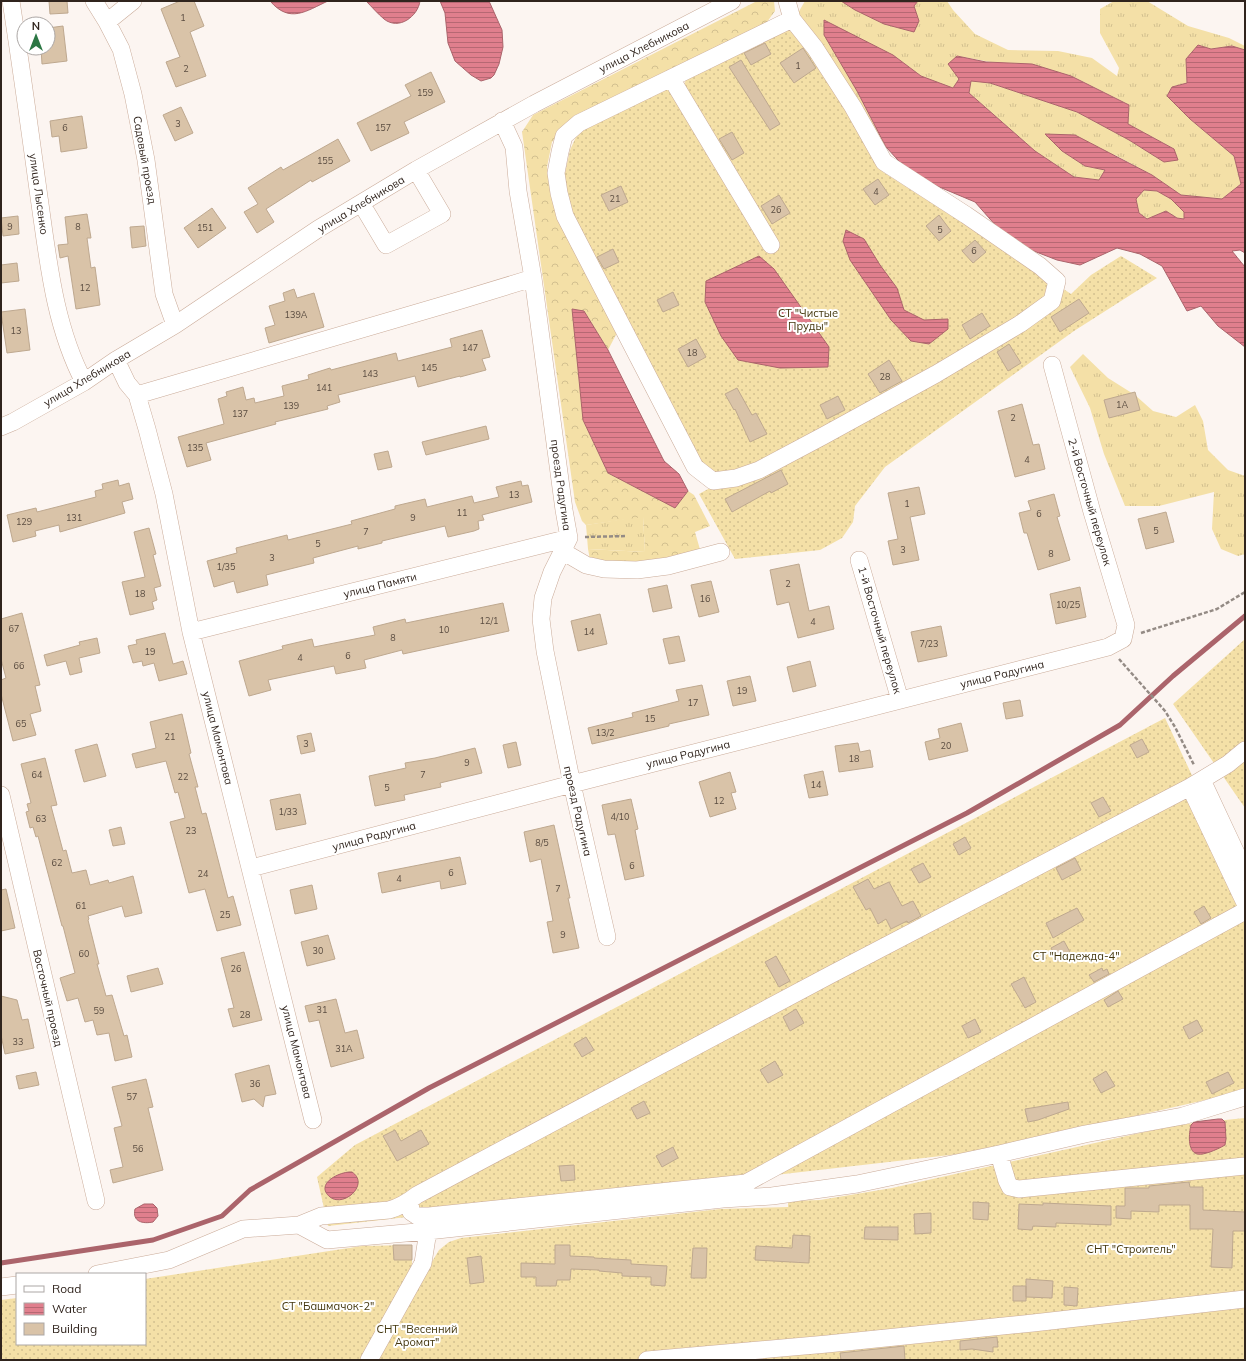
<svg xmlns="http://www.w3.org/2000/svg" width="1246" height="1361" viewBox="0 0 1246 1361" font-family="Mulish,sans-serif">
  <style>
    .grass { fill: url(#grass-tufts) }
    .forest { fill: url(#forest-crowns) }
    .garden { fill: url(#garden-dots) }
    .water { fill: url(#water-rules); stroke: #ab646b; fill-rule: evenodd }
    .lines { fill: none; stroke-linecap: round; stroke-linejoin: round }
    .stream { stroke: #ab646b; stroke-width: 5 }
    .building { fill: #d9c3a8; stroke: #bea88f }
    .minor-casing { stroke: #caab99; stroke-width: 18 }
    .path { stroke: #948b85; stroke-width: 2.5; stroke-dasharray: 4 2; stroke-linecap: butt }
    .minor { stroke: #fff; stroke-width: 17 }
    .labels { text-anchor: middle; stroke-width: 4; stroke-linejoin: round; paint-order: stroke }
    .number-label { font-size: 9px; fill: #5a4c40 }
    .street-label { font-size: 11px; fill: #30241d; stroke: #fff }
    .park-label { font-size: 11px; fill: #43360d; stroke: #fff }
  </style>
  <defs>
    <pattern id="grass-tufts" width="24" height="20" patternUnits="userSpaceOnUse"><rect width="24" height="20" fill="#f4e0a7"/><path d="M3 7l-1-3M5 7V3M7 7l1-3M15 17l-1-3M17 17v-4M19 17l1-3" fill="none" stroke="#d2c08f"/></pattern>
    <pattern id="forest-crowns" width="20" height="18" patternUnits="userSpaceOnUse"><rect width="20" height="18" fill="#f4e0a7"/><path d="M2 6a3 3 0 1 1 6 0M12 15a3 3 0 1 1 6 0" fill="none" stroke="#d2c08f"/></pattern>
    <pattern id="garden-dots" width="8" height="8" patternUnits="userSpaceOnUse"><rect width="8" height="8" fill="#f4e0a7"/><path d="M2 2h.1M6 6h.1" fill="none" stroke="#d2c08f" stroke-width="1.8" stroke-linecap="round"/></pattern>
    <pattern id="water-rules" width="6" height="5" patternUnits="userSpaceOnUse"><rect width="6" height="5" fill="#e07f8d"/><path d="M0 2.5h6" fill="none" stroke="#b66873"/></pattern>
  </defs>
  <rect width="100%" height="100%" fill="#fcf5f1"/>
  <path class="grass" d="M805,1H947L953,10L975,34L1008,50L1058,51L1092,58L1117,76L1119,68L1100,33V9L1114,1H1147L1188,26L1229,38L1245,46V50L1232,46L1211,49L1186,59L1187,83L1172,87L1167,96L1190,119L1234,156L1241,184L1222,199L1181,195L1152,175L1115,155L1062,151L1085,166L1105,170L1099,180L1074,177L1035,151L969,93L971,80L990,83L1077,112L1129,140L1164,162L1174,149L1128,124L1129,105L1071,76L957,56L959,79L953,89L921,76L893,55L857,91L886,147L862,115L798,13Z
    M1144,190L1157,191L1171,199L1184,212L1185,219L1177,218L1166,211L1147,219L1139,213L1136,199Z
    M1083,354L1108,378L1135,395L1153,411L1176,417L1195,405L1203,421L1208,450L1228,470L1245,476V554L1238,556L1221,549L1212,529L1214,492L1159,506H1125L1104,454L1090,408L1070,367Z
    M643,516L645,552L588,549L586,525Z"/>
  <path class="forest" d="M757,1H774L775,11L767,22L566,126L552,142L547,167L555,205L619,329L608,350L584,311L583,420L608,473L675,508L688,491L694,495L710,526L695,532L701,553L622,565L590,560L588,549L645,552L643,517L586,525L582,521L575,502L522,132L533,115Z"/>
  <path class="garden" d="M782,29L796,33L854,123L883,172L1008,252L1071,294L1091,275L1121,256L1157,278L1074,331L885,467L855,506L853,522L842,538L820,550L735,559L699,494L710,488L688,439L564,201L565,173L570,150L576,137L591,122L668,85L683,88L687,76Z
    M1245,639V808L1173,704Z
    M1165,718L1245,888V1091L976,1152L328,1226L317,1177L355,1145Z
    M1245,1118V1360H375L408,1302L439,1250L449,1242L461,1238L720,1209L788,1207V1201L820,1200L892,1188L1176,1125Z
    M412,1245V1264L399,1294L362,1360H1V1300L17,1298V1344H145V1279L362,1246Z"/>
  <path class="water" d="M270,1H328C306,11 290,24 270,1Z
    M366,1H420C418,16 399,31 384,19C378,14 372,7 366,1Z
    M440,1H489L502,30L503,47L499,64L494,75L491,78L481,81L471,75L455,61L448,43L445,13Z
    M841,1H918L914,6L919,21L914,32L884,24L855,10Z
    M824,20L893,55L921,76L953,88L959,79L948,64L957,56L986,62L1032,64L1071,76L1129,105L1128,124L1174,149L1178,160L1164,162L1129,140L1077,112L990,83L971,81L969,93L1035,151L1074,177L1099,180L1105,170L1085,166L1062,151L1045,134L1075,135L1152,175L1181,195L1222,199L1241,184L1234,156L1190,119L1167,96L1172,87L1187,83L1186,59L1198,45L1211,49L1232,46L1245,50V253L1240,250L1232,251L1245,267V347L1218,326L1201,306L1187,311L1162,266L1140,254L1117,248L1080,265L1057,260L1026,248L997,227L975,202L937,186L908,171L886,147L857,91L824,35ZM1144,190L1157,191L1171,199L1184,212V219L1177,218L1166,211L1147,219L1139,213L1136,199Z
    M846,230L864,239L880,265L897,288L904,310L924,320L948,319V329L929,344L911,341L891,320L850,260L843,241Z
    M759,256L774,269L829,347L828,367L780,368L738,360L721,336L705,302L706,281Z
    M572,309L584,311L608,350L664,461L679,474L688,491L675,508L608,473L583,420Z
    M1218,1119H1222L1225,1122L1226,1139L1225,1145C1220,1148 1215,1150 1210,1152C1206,1153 1202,1155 1197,1154C1187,1151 1189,1133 1191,1125L1194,1122Z
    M352,1172C370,1184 344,1208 330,1197C314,1184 340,1171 352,1172Z
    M144,1204H153L157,1208L158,1216L153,1222C143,1224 132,1222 135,1209Z"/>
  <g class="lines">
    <path class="stream" d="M1,1263L153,1240L222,1216L250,1190L429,1088L967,813L1120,725L1173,676L1245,616"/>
  </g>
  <path class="building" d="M49,1H67L68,13L50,14Z
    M180,1H194L204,26L190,32L206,76L176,87L166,62L180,57L161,9Z
    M63,26L67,61L42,64L41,48H48V28Z
    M765,43L771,54L751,65L744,53Z
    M803,48L816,68L794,83L780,63Z
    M741,60L780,124L770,130L729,67Z
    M431,72L445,102L404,122L409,133L371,151L357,123L411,96L405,85Z
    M181,107L193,133L175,141L163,115Z
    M82,116L87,148L61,152L59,136L52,137L50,121Z
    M732,132L744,153L732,160L719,139Z
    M338,139L350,161L312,182L311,180L266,209L274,222L257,233L244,212L258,204L248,188L281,167L283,170Z
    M878,179L889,195L875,205L863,189Z
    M621,186L628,202L609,211L601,195Z
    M779,195L790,213L772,224L761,206Z
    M212,208L226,228L198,248L184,228Z
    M87,214L91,238H87L91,268L95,267L100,305L76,309L68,256L60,258L58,245L68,244L65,217Z
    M939,215L951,231L939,241L926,226Z
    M18,216L19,234L3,236L1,218Z
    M144,226L146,246L132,248L130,227Z
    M975,240L986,252L973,263L962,251Z
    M613,249L619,262L604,269L597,257Z
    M17,263L19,281L1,283V265Z
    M294,289L297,298L314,293L324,327L269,343L265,328L275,325L269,306L285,301L283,293Z
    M673,292L679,305L663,312L657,300Z
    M1079,299L1089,313L1060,332L1051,317Z
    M25,309L30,350L7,353L1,312Z
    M982,313L990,326L970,339L962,325Z
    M482,330L490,357L482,359L486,370L460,377V376L418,387L415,376L338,395L340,402L327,406L328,409L275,422L276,424L206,443L211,460L187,467L178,437L224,424L218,399L227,396L226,392L243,387L246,400L254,398L255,403L284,396L282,386L309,379L308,375L330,368L331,370L396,353L398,361L452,347L450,339Z
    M696,339L706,357L688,367L678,349Z
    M1009,344L1021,363L1008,371L997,352Z
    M889,360L902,381L880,393L868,374Z
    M737,388L752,415L756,413L767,434L750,442L735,409L734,410L725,394Z
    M1135,392L1140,410L1109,418L1104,400Z
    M838,396L845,410L827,419L820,405Z
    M1022,404L1033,445L1039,444L1045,469L1015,477L998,411Z
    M486,426L489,439L426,455L422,442Z
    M388,451L392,467L378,470L374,454Z
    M781,470L788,484L771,493L770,491L732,512L725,499Z
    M118,480L119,486L129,483L133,499L122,502L125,513L60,532L59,525L35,531L36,536L13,542L7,515L36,508L37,512L96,497L95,491L103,489L102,484Z
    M521,481L522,486L528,485L532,502L482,515L484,520L478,521L479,529L474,531L448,537L445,526L382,541V543L358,549V546L313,558L314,563L266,575L268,585L256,588L237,593L234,581L214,587L207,561L237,553L236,548L287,535L288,540L352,524L351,521L395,509V506L425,499L427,507L472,496L474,503L499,497L496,487Z
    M919,487L925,514L910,517L919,560L893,565L888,541L898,539L888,493Z
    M1054,494L1060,516L1057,517L1070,560L1038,570L1027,533H1024L1019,513L1031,510L1028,501Z
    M1166,512L1174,542L1146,549L1138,519Z
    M149,528L156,554L153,555L161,586L154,588L157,600L152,602L154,609L130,615L122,582L145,577L134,532Z
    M799,564L809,611L829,606L834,629L798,638L789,602L777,605L770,570Z
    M711,581L719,612L699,617L691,585Z
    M667,585L672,608L653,612L648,589Z
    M1080,587L1086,617L1056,624L1050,594Z
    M503,603L509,631L403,654L402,650L364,660L366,668L336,674L334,666L268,680L271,690L249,696L239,661L283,649L282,646L312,639L314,647L375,635L373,627L405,619L406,623Z
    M22,613L40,685L35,686L41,711L30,714L36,735L13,741L1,694V680L6,678L1,659V619Z
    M600,614L607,644L578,651L571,621Z
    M941,626L947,656L918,662L911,632Z
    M165,633L173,664L183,661L187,674L159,681L154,663L143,666L142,661L133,663L128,646L137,644L136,640Z
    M679,636L685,661L669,664L663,639Z
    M97,638L100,653L79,658L82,672L70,675L66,661L47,666L44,655L80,645L79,642Z
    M810,661L816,686L793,692L787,667Z
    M750,676L756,701L733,706L727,681Z
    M702,685L709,715L669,724V726L592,744L588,728L633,717L632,713L679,701L676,690Z
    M1020,700L1023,716L1006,719L1003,703Z
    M182,714L191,753L189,754L198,787H195L202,814L206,813L228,898L233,896L241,925L217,931L205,889L189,893L170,822L185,818L178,792L175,793L166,761L136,768L132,754L156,748L150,722Z
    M961,723L968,751L929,760L925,742L940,738L938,729Z
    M311,733L315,751L301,754L297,736Z
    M1142,739L1149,752L1137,758L1130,745Z
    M516,742L521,765L508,768L503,745Z
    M858,743L860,752L870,750L873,767L839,772L835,746Z
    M97,744L106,776L84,782L75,750Z
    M475,748L482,773L440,783L441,787L404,795L405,800L375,806L369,776L406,768L405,763L435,758Z
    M45,758L57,805L51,806L63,851L66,850L72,873L86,870L90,885L108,880L109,883L133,876L142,913L125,917L122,906L88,916L89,919L88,920L99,964H97L106,996L112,995L124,1036L127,1035L132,1057L115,1061L109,1033L97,1035L93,1020L85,1022L78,998L67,1001L60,978L75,973L63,926H62L38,836L36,837L33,827L30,828L26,812L29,811L27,804L31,803L21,764Z
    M823,771L828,795L809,798L804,775Z
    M730,772L736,792L731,793L736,809L710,817L699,782Z
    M300,794L306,824L276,830L270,800Z
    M1103,797L1111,811L1099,817L1091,803Z
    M631,799L638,829L635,830L644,876L625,880L615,834L608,835L602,805Z
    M554,825L570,898H568L579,948L553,953L547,922L553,921L541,859L530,862L524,832Z
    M121,827L125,844L113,846L109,830Z
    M965,837L971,848L959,855L953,844Z
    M460,857L466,884L441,889L440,881L382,893L378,873Z
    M1075,858L1081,870L1062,880L1056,868Z
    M923,863L931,877L919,883L911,869Z
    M868,879L874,889L889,882L902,906L913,901L921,916L908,923L907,921L891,929L886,919L878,924L870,908L866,910L853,887Z
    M312,885L317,909L295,914L290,890Z
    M6,889L15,928L1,931V890Z
    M1204,906L1211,918L1201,924L1194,912Z
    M1077,908L1084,920L1053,938L1046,923Z
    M328,935L335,959L307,966L301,942Z
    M1064,941L1071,954L1058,961L1051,948Z
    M244,952L262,1020L233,1027L228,1009L234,1008L221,958Z
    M776,956L790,981L779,987L765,962Z
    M158,968L163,984L131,992L127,976Z
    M1102,968L1103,971L1107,969L1109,974L1094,982L1089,975Z
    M1024,977L1036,1002L1025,1008L1011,984Z
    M1118,991L1123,999L1108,1007L1104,1000Z
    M1,996L17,1000L22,1020L28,1019L34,1048L5,1054L1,1035Z
    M336,999L345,1033L357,1030L364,1058L331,1067L319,1020L309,1022L305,1006Z
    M796,1009L804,1023L790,1031L783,1017Z
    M975,1019L981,1032L968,1038L962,1026Z
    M1197,1020L1203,1031L1189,1039L1183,1027Z
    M586,1037L594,1050L582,1057L574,1044Z
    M775,1061L783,1075L768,1083L760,1070Z
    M269,1065L276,1094L265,1096L263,1107L254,1099L242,1102L235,1074Z
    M1106,1071L1115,1086L1101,1093L1093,1079Z
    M36,1072L39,1085L19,1089L16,1076Z
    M1228,1072L1234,1083L1212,1094L1206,1082Z
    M146,1079L153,1107L148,1108L163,1170L113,1183L110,1170L123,1167L114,1128L122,1126L112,1087Z
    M644,1101L650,1113L637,1119L631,1108Z
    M1068,1102L1069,1109L1038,1120L1028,1122L1025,1109Z
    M395,1130L401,1141L421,1130L429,1144L397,1161L383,1136Z
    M673,1147L678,1158L662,1167L656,1156Z
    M574,1165L575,1180L561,1181L559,1166Z
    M1189,1182L1190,1187H1203V1210L1245,1212V1231H1233L1232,1268L1211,1267L1213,1229H1190V1205H1159V1212L1131,1211V1219L1116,1218V1206H1125V1188H1149V1186Z
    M973,1202L989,1203L988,1220L973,1219Z
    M1043,1203L1111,1206V1225L1056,1223V1227L1033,1226L1032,1230L1018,1229L1019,1204L1043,1205Z
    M931,1213V1233L915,1234L914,1214Z
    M865,1227H898V1240L864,1239Z
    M793,1235L810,1236L809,1263L755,1260L756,1246L792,1248Z
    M393,1245H412V1260H394Z
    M555,1245H570V1256L594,1257V1258L631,1260V1264L667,1266L665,1286L651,1285V1277L622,1276V1273L599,1271V1270L571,1269L570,1280H557L556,1286H536V1277H521V1263L555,1264Z
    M693,1248H707L706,1278H691Z
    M481,1256L484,1282L470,1284L467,1258Z
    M1026,1279L1053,1281L1052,1298L1026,1297Z
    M1013,1286H1026V1301H1013Z
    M1064,1287L1078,1288L1077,1306L1064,1305Z
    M997,1337L998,1347H993V1352L972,1349L960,1350V1341Z
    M904,1346L905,1360H841L840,1353Z"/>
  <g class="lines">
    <g class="minor-casing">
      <path id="minor" d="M11,1C21,66 30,131 39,197C48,259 54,325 84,382
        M94,1L107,22L121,49L133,94L146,160L164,294L175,325
        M787,1L792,19L815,48L853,107L884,162L966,215L1040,266L1057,281L1052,301L1020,324L936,374L823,436L759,470L736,478L713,481L695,467L565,216L559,193L556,173L560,152L564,136L579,123L792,19
        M107,22L133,1
        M671,78L771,245
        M502,121L514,147L518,191L533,278L564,510L569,538L552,572L543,598L541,619L545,651L572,784L607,937
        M361,203L386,245L442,214L416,170
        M116,360L127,383L137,395L147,429L164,494L191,632L313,1120
        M137,395L461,300L533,278
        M1,427L13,422L84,382L116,360L175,325L318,229L416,170L534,104L732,1
        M562,551L586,565L604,569L637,570L668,566L721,552
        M859,560L900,700
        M191,632L569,538
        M1202,780L1245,872
        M1190,787L1245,903
        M1,795L96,1201
        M251,868L572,784L1108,647L1123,639L1126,625L1092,512L1052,365
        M999,1154L1007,1181L1010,1187L1019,1189L1245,1166
        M410,1201L411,1212L417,1216H429L746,1183L1245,911
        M299,1225L327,1240L428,1231L723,1199L772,1196L857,1184L999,1154L1085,1134L1183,1116L1245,1097
        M97,1274L169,1260L243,1229L299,1225L321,1216L389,1210C400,1207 408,1202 417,1195L830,975L1190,787L1228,764L1245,750
        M1,1287L17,1285
        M369,1360L423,1263L428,1231
        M647,1360L827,1344L1033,1323L1245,1299"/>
    </g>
    <path class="path" d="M585,537L627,536
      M1141,633L1217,609L1245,592
      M1119,659L1165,711L1175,727L1194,765"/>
    <use href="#minor" class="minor"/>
  </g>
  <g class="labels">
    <g class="number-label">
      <text x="183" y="21">1</text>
      <text x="798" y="69">1</text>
      <text x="186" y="72">2</text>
      <text x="425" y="96">159</text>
      <text x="178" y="127">3</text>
      <text x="65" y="131">6</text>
      <text x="383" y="131">157</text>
      <text x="325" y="164">155</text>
      <text x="876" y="195">4</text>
      <text x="615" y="202">21</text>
      <text x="776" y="213">26</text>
      <text x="10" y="230">9</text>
      <text x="78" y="230">8</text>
      <text x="205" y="231">151</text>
      <text x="940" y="233">5</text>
      <text x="974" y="254">6</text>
      <text x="85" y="291">12</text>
      <text x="296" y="318">139А</text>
      <text x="16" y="334">13</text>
      <text x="470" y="351">147</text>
      <text x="692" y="356">18</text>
      <text x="429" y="371">145</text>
      <text x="370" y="377">143</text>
      <text x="885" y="380">28</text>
      <text x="324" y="391">141</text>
      <text x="1122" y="408">1А</text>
      <text x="291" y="409">139</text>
      <text x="240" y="417">137</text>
      <text x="1013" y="421">2</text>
      <text x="195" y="451">135</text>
      <text x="1027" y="463">4</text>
      <text x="514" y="498">13</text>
      <text x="907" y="507">1</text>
      <text x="462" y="516">11</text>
      <text x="1039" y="517">6</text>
      <text x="74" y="521">131</text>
      <text x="413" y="521">9</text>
      <text x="24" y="525">129</text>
      <text x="1156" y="534">5</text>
      <text x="366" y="535">7</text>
      <text x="318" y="547">5</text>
      <text x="903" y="553">3</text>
      <text x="1051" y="557">8</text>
      <text x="272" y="561">3</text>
      <text x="226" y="570">1/35</text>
      <text x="788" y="587">2</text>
      <text x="140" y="597">18</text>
      <text x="705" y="602">16</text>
      <text x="1068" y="608">10/25</text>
      <text x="489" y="624">12/1</text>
      <text x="813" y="625">4</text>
      <text x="14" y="632">67</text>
      <text x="444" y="633">10</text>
      <text x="589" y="635">14</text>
      <text x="393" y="641">8</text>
      <text x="929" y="647">7/23</text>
      <text x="150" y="655">19</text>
      <text x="348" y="659">6</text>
      <text x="300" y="661">4</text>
      <text x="19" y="669">66</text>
      <text x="742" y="694">19</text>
      <text x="693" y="706">17</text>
      <text x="650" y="722">15</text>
      <text x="21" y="727">65</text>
      <text x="605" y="736">13/2</text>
      <text x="170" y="740">21</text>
      <text x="306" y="747">3</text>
      <text x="946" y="749">20</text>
      <text x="854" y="762">18</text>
      <text x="467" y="766">9</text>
      <text x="37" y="778">64</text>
      <text x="423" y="778">7</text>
      <text x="183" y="780">22</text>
      <text x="816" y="788">14</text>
      <text x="387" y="791">5</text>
      <text x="719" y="804">12</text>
      <text x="288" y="815">1/33</text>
      <text x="620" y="820">4/10</text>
      <text x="41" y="822">63</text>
      <text x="191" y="834">23</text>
      <text x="542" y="846">8/5</text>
      <text x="57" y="866">62</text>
      <text x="632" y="869">6</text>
      <text x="451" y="876">6</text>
      <text x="203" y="877">24</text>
      <text x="399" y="882">4</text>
      <text x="558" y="892">7</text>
      <text x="81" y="909">61</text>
      <text x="225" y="918">25</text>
      <text x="563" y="938">9</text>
      <text x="318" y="954">30</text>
      <text x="84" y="957">60</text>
      <text x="236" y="972">26</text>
      <text x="322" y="1013">31</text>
      <text x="99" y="1014">59</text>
      <text x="245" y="1018">28</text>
      <text x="18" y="1045">33</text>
      <text x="344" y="1052">31А</text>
      <text x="255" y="1087">36</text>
      <text x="132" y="1100">57</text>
      <text x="138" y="1152">56</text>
    </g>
    <g class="street-label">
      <text transform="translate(644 47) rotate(-27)" y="4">улица Хлебникова</text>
      <text transform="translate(145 160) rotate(80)" y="4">Садовый проезд</text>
      <text transform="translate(39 194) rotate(82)" y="4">улица Лысенко</text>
      <text transform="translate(361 204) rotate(-31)" y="4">улица Хлебникова</text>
      <text transform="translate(87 378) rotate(-31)" y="4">улица Хлебникова</text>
      <text transform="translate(561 485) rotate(82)" y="4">проезд Радугина</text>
      <text transform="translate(1090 502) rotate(74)" y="4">2-й Восточный переулок</text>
      <text transform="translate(380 585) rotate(-14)" y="4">улица Памяти</text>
      <text transform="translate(880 630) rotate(74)" y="4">1-й Восточный переулок</text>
      <text transform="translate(1002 674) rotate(-14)" y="4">улица Радугина</text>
      <text transform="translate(218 738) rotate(76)" y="4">улица Мамонтова</text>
      <text transform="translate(688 754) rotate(-14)" y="4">улица Радугина</text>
      <text transform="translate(578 811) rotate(77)" y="4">проезд Радугина</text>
      <text transform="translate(374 836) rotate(-15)" y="4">улица Радугина</text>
      <text transform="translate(48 998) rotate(77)" y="4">Восточный проезд</text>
      <text transform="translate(297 1052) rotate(76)" y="4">улица Мамонтова</text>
    </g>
    <g class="park-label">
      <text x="808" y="317">СТ "Чистые<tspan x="808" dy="13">Пруды"</tspan></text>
      <text x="1076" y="960">СТ "Надежда-4"</text>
      <text x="1131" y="1253">СНТ "Строитель"</text>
      <text x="328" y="1310">СТ "Башмачок-2"</text>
      <text x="417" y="1333">СНТ "Весенний<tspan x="417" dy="13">Аромат"</tspan></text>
    </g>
  </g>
  <rect width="1246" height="1361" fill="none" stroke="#30241d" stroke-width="4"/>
  <rect x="16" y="1273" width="130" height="72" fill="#ffffff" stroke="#aca7a5"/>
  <rect x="24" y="1286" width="20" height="6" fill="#ffffff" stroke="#aca7a5"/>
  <text x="52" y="1293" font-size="12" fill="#30241d">Road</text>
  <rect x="24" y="1303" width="20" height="12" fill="url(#water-rules)" stroke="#aca7a5"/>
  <text x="52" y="1313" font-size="12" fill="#30241d">Water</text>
  <rect x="24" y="1323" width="20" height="12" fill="#d9c3a8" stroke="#aca7a5"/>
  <text x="52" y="1333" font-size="12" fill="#30241d">Building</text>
  <g transform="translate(36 36)"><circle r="19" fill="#ffffff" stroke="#aca7a5"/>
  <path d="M0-3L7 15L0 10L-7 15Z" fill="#2c7744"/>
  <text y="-6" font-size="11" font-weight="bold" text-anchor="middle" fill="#30241d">N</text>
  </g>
</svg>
